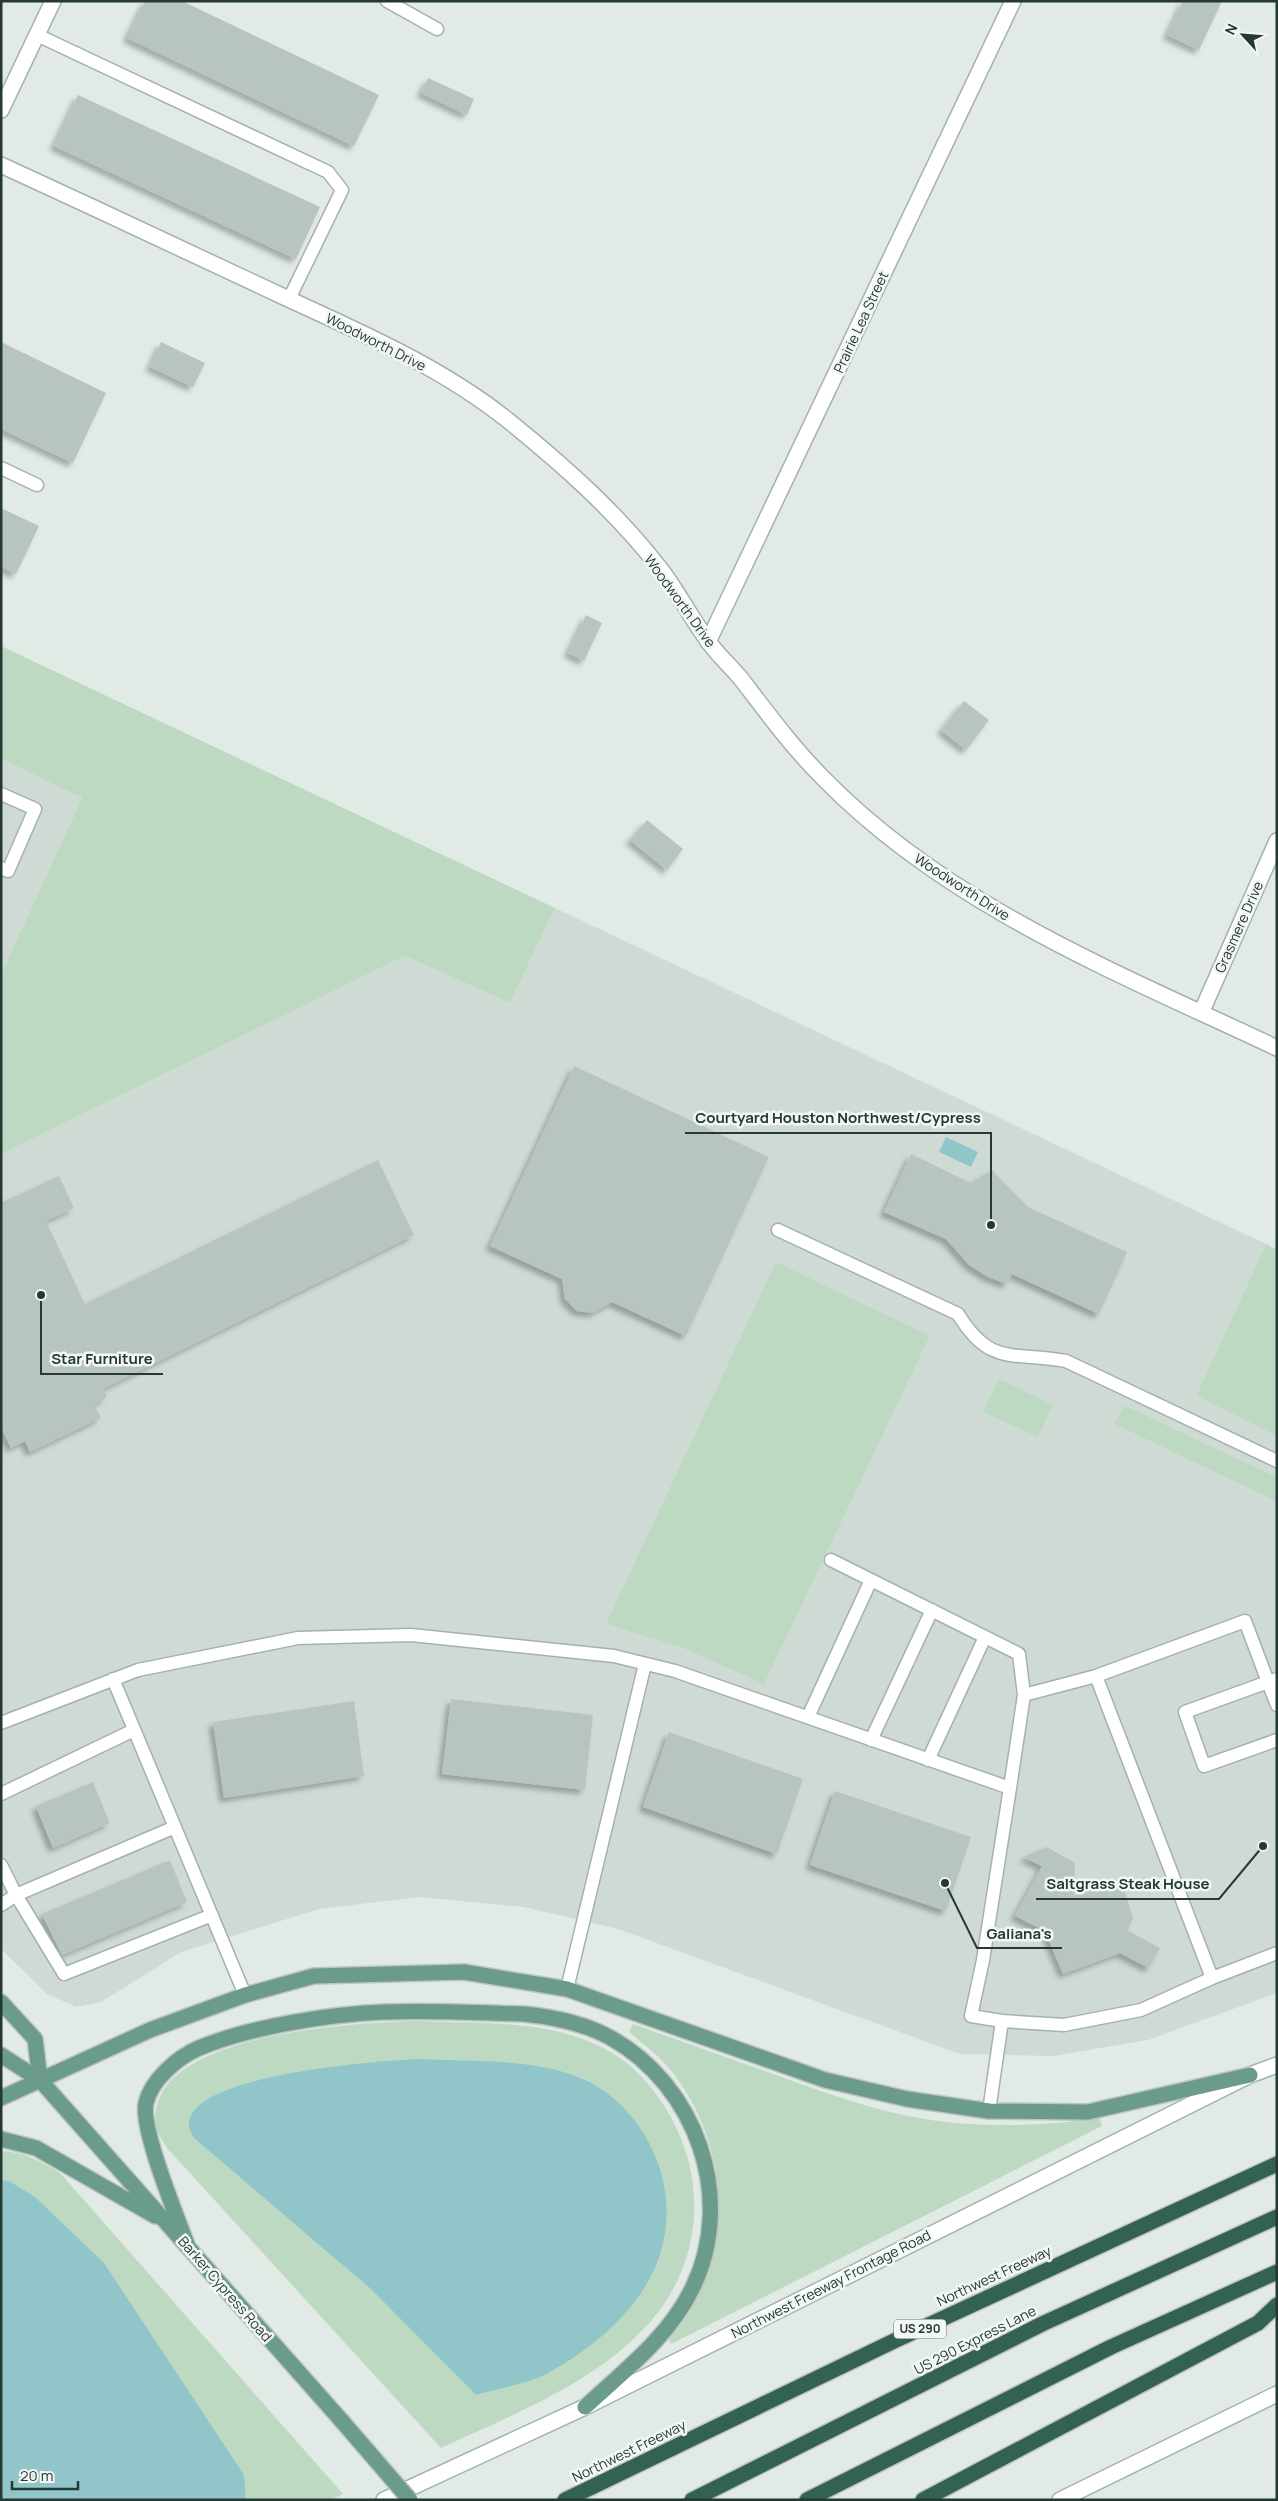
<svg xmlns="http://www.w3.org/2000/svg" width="1278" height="2501" viewBox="0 0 1278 2501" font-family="Manrope,sans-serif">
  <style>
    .built { fill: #d0dad4; fill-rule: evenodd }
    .green { fill: #bdd9c2 }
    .water { fill: #90c6c9 }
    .building { fill: #b7c5be; filter: url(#shadow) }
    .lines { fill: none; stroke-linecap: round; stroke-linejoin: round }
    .service-casing { stroke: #a5b1ac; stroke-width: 15 }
    .minor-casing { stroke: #a5b1ac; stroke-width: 18 }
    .secondary-casing { stroke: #a2b5ac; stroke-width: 18 }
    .primary-casing { stroke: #bdc4c1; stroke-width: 18 }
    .motorway-casing { stroke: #bdc4c1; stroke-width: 18 }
    .service { stroke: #fff; stroke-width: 12 }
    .minor { stroke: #fff; stroke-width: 15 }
    .secondary { stroke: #fff; stroke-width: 15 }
    .primary { stroke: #6b9b8a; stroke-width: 15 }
    .motorway { stroke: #336253; stroke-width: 15 }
    .primary-bridge-casing { stroke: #bdc4c1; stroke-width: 18; stroke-linecap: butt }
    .primary-bridge { stroke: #6b9b8a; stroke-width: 15 }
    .labels { text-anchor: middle; stroke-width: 5; stroke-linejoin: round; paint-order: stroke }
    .shield { fill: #f2f7f4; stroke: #62726c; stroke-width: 1 }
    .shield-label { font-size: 12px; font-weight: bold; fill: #243931 }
    .street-label { font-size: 14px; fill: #243931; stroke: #f2f7f4 }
    .leader { fill: none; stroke: #243931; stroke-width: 2 }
    .callout-dot { fill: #243931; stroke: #f2f7f4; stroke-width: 2 }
    .callout-label { font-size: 15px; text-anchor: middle; font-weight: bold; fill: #243931; stroke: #f2f7f4; stroke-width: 5; stroke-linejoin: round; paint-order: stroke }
  </style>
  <defs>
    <filter id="shadow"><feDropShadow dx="-4.5" dy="4.5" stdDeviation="2.5" flood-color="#0004"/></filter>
  </defs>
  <rect width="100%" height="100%" fill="#e2eae6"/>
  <path class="built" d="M1,759L82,798L1,974Z
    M555,908L1266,1244L1196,1396L1277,1436V1477L1124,1405L1114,1424L1277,1502V1993L1148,2040L1053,2056L960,2054L618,1929L524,1907L419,1897L319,1909L181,1952L101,2002L76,2007L47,1994L1,1949V1154L405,956L510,1003ZM930,1336L764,1683L685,1649L606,1624Z"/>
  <path class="green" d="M1,646L555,908L510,1003L405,956L1,1154V974L82,798L1,759Z
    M1266,1244L1277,1250V1436L1196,1396Z
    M776,1262L930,1336L764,1684L685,1649L606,1624Z
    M999,1379L1053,1405L1038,1437L983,1412Z
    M1124,1405L1277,1477V1502L1114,1424Z
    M415,2021C474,2024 540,2019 595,2044C621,2055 642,2074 658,2097C708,2166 707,2256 651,2321C598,2382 512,2415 441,2448L167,2148C164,2142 158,2134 156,2128C154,2120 156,2109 158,2102C180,2033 354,2023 415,2021Z
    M633,2024C680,2041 728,2058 776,2075C834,2096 894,2118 956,2123C1004,2127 1052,2125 1100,2118L1102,2126L671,2344L669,2339C677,2329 686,2319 692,2308C736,2230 724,2136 669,2068C658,2055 642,2043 629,2032Z
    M1,2151C22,2151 42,2162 60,2173L343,2494L330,2500H1Z"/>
  <path class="water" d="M946,1137L978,1152L971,1167L939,1152Z
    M417,2059C471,2062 534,2057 585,2080C620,2096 647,2130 659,2166C689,2259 626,2330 548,2373C531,2383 496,2389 476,2395L371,2289L194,2138C192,2133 188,2129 189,2124C190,2074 379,2061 417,2059Z
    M1,2180L9,2181L35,2197L104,2263L244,2475L246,2500H1Z"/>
  <path class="building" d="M145,1H182L379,95L354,146L127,38Z
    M1183,1H1222L1199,50L1167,35Z
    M428,78L474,99L467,115L421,93Z
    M78,95L320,207L296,259L54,146Z
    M1,342L106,393L73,463L1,429Z
    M161,342L205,363L193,387L150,367Z
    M1,508L39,526L16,574L1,567Z
    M586,615L602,623L584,661L568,653Z
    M964,701L989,720L966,750L941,730Z
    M647,820L683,849L667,870L630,840Z
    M574,1066L769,1157L686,1336L612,1302L593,1313L577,1311L565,1299L562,1279L490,1246Z
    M911,1154L971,1183L992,1170L1028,1207L1127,1252L1099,1314L1012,1274L1007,1284L988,1277L969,1265L946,1239L884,1212Z
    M378,1160L414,1235L103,1389L107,1397L94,1404L101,1418L30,1452L25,1441L11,1448L1,1427V1203L59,1176L74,1208L46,1221L85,1304Z
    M451,1699L593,1715L585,1790L442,1774Z
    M354,1701L364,1776L224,1798L213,1722Z
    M669,1732L803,1779L777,1854L643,1807Z
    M93,1782L110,1823L53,1848L36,1806Z
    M835,1791L971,1837L946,1911L810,1865Z
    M1047,1847L1075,1863L1074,1896L1121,1878L1133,1918L1127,1930L1160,1948L1149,1968L1120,1953L1063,1974L1045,1931L1015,1916L1042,1866L1023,1857Z
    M170,1860L187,1902L62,1955L42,1914Z"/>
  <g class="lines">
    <g class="service-casing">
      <path id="service" d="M387,1L437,29
        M37,35L328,172L342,190L289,299
        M1,468L37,485
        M1,794L35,809L8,871L1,868
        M778,1230L958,1314C991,1368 1014,1351 1066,1361L1277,1461
        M831,1560L1019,1654L1024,1695
        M1096,1676L1212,1978
        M113,1679L245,1995
        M1277,1705L1268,1682L1185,1712L1204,1766L1277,1740
        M808,1717L871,1580
        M1,1723L138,1670L298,1638L411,1635L614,1656L675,1671L1010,1788L1024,1695L1096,1676L1245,1621L1268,1682L1277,1679
        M871,1740L932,1610
        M928,1760L985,1637
        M1,1794L134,1730
        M1,1865L16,1895L64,1974L212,1915
        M1,1905L16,1895L175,1827
        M567,1989L645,1664
        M1002,2021L1064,2025L1141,2010L1212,1978L1277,1953
        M989,2111L1002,2021L971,2016L983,1960L1010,1788"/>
    </g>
    <g class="minor-casing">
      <path id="minor" d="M1,110L53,1
        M1,165C95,208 188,252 282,296C360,332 442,367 510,422C563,465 616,512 658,566C676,588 689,615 706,638C716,654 731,666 742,680C768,714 793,748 823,778C948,906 1118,973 1277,1048
        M708,642L1013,1
        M1201,1013L1277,841"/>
    </g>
    <g class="secondary-casing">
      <path id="secondary" d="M384,2500L585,2407L1250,2075L1277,2065
        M1060,2500L1277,2394"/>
    </g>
    <g class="primary-casing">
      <path id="primary" d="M1,2002L35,2039L40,2080
        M1,2055L40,2080L341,2420
        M1,2098L150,2030L245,1995L314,1976L464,1972L567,1989L825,2080L907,2099L989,2111L1088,2112L1250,2075
        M1,2139L36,2148L155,2216
        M188,2247C178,2219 140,2128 146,2103C151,2080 178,2057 199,2048C250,2027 329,2014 384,2012C430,2010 478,2013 524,2014C554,2017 584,2023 611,2038C696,2086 736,2197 693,2287C670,2336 624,2371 585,2407"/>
    </g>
    <g class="motorway-casing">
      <path id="motorway" d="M565,2500L894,2341L1277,2164
        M692,2500L1042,2324L1277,2217
        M807,2500L1111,2347L1277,2272
        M923,2500L1258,2323L1277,2305"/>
    </g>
    <use href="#service" class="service"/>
    <use href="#minor" class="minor"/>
    <use href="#secondary" class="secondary"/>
    <use href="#primary" class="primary"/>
    <use href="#motorway" class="motorway"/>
    <g class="primary-bridge-casing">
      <path id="primary-bridge" d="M341,2420L410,2500"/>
    </g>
    <use href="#primary-bridge" class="primary-bridge"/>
  </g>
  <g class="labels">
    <rect class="shield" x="894" y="2319.5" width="52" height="19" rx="4"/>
    <g class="shield-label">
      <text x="920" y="2333">US 290</text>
    </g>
    <g class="street-label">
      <text transform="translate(861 322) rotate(-65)" y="5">Prairie Lea Street</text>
      <text transform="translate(376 342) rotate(27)" y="5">Woodworth Drive</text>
      <text transform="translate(680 601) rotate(54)" y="5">Woodworth Drive</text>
      <text transform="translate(962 887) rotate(33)" y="5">Woodworth Drive</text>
      <text transform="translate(1239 927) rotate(-66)" y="5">Grasmere Drive</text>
      <text transform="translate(994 2276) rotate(-25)" y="5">Northwest Freeway</text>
      <text transform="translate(831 2284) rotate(-27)" y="5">Northwest Freeway Frontage Road</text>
      <text transform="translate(225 2289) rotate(49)" y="5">Barker Cypress Road</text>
      <text transform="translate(975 2340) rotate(-27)" y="5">US 290 Express Lane</text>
      <text transform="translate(629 2451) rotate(-26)" y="5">Northwest Freeway</text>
    </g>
  </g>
  <path class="leader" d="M991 1225L991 1133H685M41 1295L41 1374H163M1263 1846L1219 1899H1036M945 1883L977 1948H1062"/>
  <g class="callout-dot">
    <circle cx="991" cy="1225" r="5"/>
    <circle cx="41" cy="1295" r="5"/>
    <circle cx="1263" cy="1846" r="5"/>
    <circle cx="945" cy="1883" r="5"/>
  </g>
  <g class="callout-label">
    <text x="838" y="1123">Courtyard Houston Northwest/Cypress</text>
    <text x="102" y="1364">Star Furniture</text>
    <text x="1128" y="1889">Saltgrass Steak House</text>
    <text x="1019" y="1939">Galiana's</text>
  </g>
  <rect width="1278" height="2501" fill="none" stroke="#243931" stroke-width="5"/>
  <g transform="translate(1243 35) rotate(296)" stroke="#f2f7f4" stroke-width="4" paint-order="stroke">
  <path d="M0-4L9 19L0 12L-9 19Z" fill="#243931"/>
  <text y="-8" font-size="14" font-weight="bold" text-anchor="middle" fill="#243931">N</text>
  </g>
  <path d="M12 2481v8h66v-8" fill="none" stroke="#243931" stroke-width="2.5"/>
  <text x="20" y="2481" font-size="15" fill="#243931" stroke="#f2f7f4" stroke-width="4" paint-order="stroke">20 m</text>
</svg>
